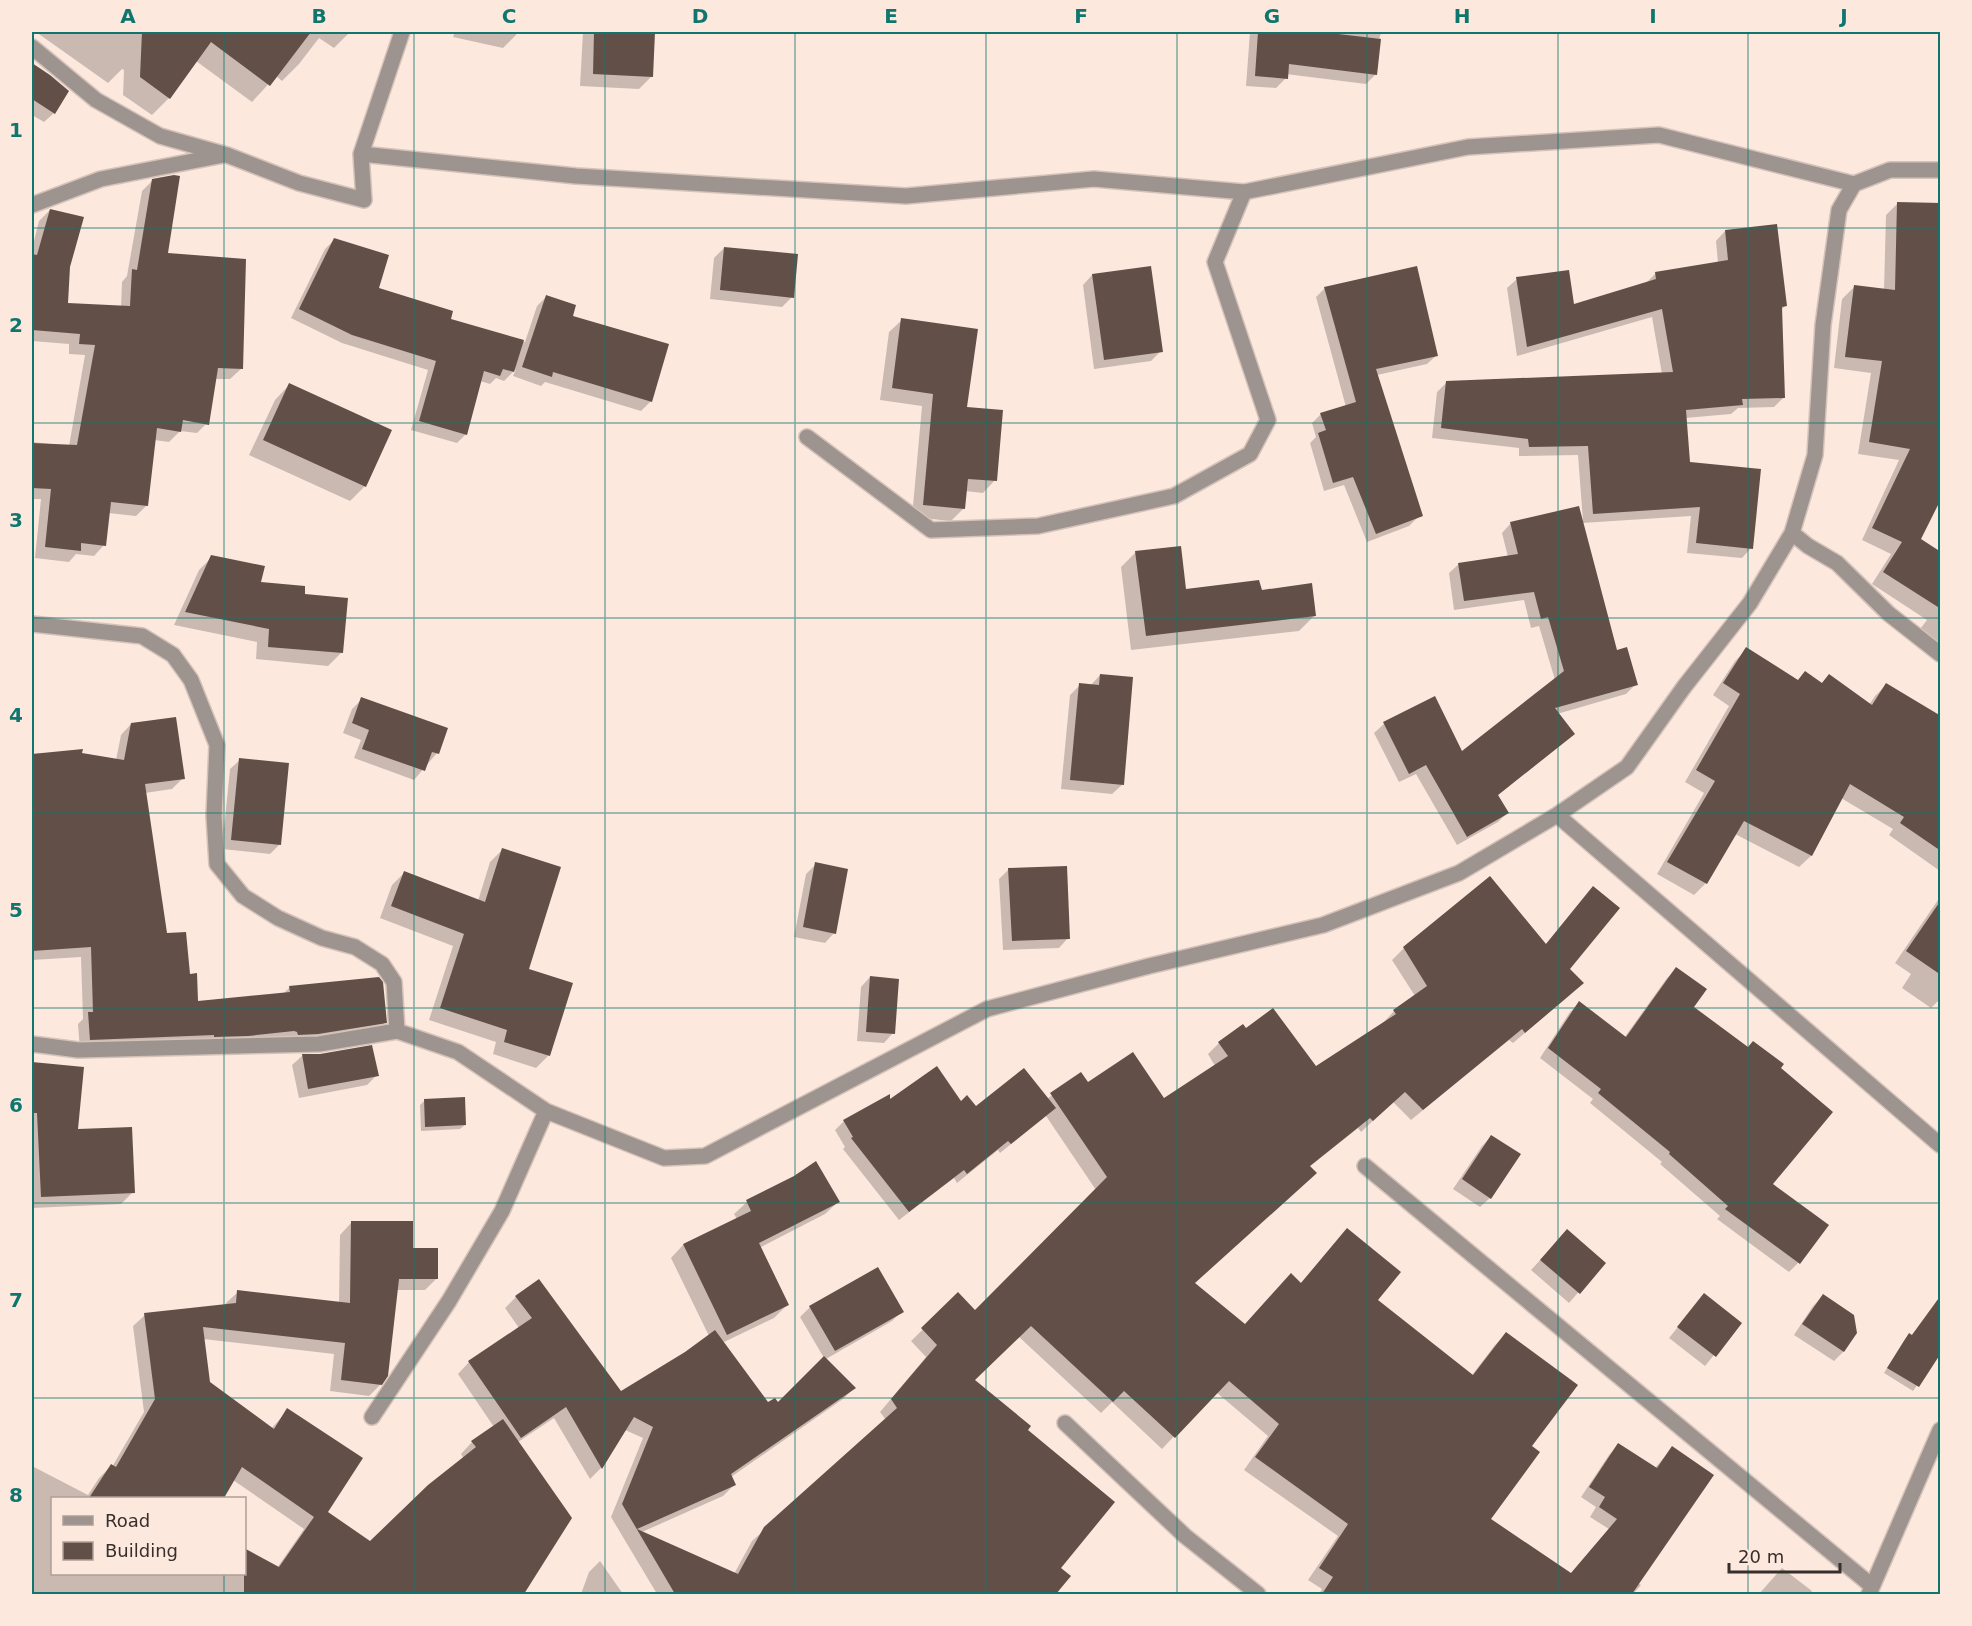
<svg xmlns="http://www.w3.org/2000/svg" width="1972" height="1626" viewBox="0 0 1972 1626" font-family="'DejaVu Sans',sans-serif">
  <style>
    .shadow { fill: #0003; fill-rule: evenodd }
    .building { fill: #625048 }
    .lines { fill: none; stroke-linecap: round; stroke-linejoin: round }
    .service-casing { stroke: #d5c3ba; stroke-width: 18 }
    .minor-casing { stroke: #d5c3ba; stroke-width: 18 }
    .tertiary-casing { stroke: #d5c3ba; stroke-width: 18 }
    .service { stroke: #9d9490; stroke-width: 15 }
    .minor { stroke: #9d9490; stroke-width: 15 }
    .tertiary { stroke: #9d9490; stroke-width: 15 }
    .grid { fill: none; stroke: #0f766e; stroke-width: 1.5; stroke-opacity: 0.55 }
    .neatline { fill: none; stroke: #0f766e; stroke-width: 2 }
    .grid-label { font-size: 20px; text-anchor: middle; font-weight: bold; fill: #0f766e }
  </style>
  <rect width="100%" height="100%" fill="#fde8de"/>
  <path class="shadow" d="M36,32H350L334,48L319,38L299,64L282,81L276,76L252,102L196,61L169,98L152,115L123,95L124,70L122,69L108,83Z
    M455,32H516V35L503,48L453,37Z
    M583,32H654L652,76L639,89L580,86Z
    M1250,32H1385L1380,35L1376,74L1366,84L1286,74V78L1276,88L1246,86Z
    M32,65L49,76L54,113L44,122L32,115Z
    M153,180L166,254L241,369L230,379H215L208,422L197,433L180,431L169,442L154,440L147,505L136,516L108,513L104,545L94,556L76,554L69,562L35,558L41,499H32V442L69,446L85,355L69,354V344L32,341V249L39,221L50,210L68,266L67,305L121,307L122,282L127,276L142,191Z
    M1898,203L1920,540L1940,554V657L1914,637L1927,620L1872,584L1891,554L1862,540L1899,460L1858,454L1871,373L1834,368L1842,299L1854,287L1884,290L1886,215Z
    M1725,231L1785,306L1780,311L1783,398L1774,407L1738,408L1731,414L1685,418L1688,463L1751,548L1742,558L1687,553L1691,516L1582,523L1616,652L1636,684L1626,694L1557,714L1573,734L1497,796L1507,813L1498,822L1457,845L1416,774L1399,782L1374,733L1384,724L1434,698L1462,753L1555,680L1539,626L1531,628L1524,600L1454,610L1449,573L1459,564L1508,557L1502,533L1511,523L1583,521L1578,455L1519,456V448L1432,438L1437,392L1447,382L1662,374L1652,317L1517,356L1507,288L1517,279L1573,306L1646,283L1656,273L1718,263L1716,241Z
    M334,240L377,289L449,320L525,342L537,306L547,296L571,317L651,401L641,411L545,382L541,386L513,376L516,369L504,381L496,378L490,384L480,381L466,434L457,443L411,430L428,370L342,343L291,318L325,249Z
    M724,248L792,297L782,307L710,299L714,258Z
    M1092,275L1161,351L1151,361L1094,369L1083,285Z
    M1325,288L1437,355L1427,364L1377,375L1418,517L1409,526L1367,542L1344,485L1324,491L1310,443L1316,437L1312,423L1321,414L1346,407L1316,297Z
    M902,320L995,480L983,493L965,491L964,508L951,521L912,517L922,406L880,400L889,332Z
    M289,385L365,486L350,501L249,455L275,400Z
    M1136,552L1185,590L1314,616L1299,631L1131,650L1121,567Z
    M212,557L260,584L303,595L341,653L328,666L256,659L257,642L174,625L199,570Z
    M1747,649L1797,681L1821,684L1829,675L1869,705L1875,696L1886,685L1940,757V871L1889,835L1893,829L1841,798L1811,856L1799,867L1735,834L1705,884L1694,895L1657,874L1704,793L1685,782L1729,706L1713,695L1735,661Z
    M1100,675L1122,785L1112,794L1061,789L1070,695L1080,685H1091Z
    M362,699L437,753L414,780L354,758L361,740L343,733L352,709Z
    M131,724L183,778L172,789L145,793L166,935L189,975L196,1003L283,994L290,987L385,1022L375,1033L307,1044L80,1050L78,1024L83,1019L81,957L32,960V754L81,751V755L116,760L121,735Z
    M240,760L280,844L270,854L222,849L230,769Z
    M502,850L527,970L571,984L548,1056L536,1068L493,1054L496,1042L429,1020L453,946L380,918L392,885L404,873L478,901L490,862Z
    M816,864L834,933L825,943L794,937L806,874Z
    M1009,869L1068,938L1059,948L1003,950L999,879Z
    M1593,888L1568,970L1571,994L1513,1043L1509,1040L1411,1120L1393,1102L1361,1132L1358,1128L1309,1167L1194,1283L1244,1326L1300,1284L1347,1230L1376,1300L1472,1375L1495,1345L1506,1334L1530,1446L1489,1519L1551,1561L1528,1594H1319L1322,1589L1308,1580L1338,1536L1244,1470L1268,1436L1216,1392L1162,1449L1112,1402L1101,1413L1018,1336L973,1380L1026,1431L1059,1568L1057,1591L1063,1594H657L611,1517L643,1438L625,1430L601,1468L590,1479L554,1418L518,1442L570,1518L523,1594H32V1466L88,1495L99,1478L111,1466L112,1467L144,1412L133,1326L145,1315L226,1306V1303L238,1292L339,1303L340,1235L351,1223L411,1250L437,1278L425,1290H396L381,1384L369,1396L330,1391L334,1354L203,1339L208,1383L271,1429L288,1410L326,1512L370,1543L464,1459L461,1454L472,1442L494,1427L458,1374L469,1362L519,1328L505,1308L516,1297L621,1393L686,1353L709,1336L671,1258L683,1245L737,1219L734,1214L747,1202H838L825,1214L759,1248L787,1305L774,1318L722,1343L768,1404H778L824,1358L800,1317L810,1307L877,1269L902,1311L892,1321L826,1359L854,1388L843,1399L731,1477L734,1485L723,1496L642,1532L734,1574L752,1541L886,1420L880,1412L926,1357L911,1341L958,1295L975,1312L1096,1190L1046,1116L1000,1153L998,1150L957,1183L954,1178L899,1220L843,1149L845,1147L835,1130L844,1121L888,1102L960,1103L976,1109L1047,1099L1081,1074L1088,1085L1164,1100L1215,1066L1208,1054L1219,1043L1316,1068L1384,1024L1383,1023L1394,1011L1415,996L1392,960L1404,948L1545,945ZM233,1480L304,1529L277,1568L244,1574H52V1498H222Z
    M1940,897V999L1931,1008L1902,988L1911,974L1895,963Z
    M1676,969L1692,1008L1747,1048L1779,1068L1771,1184L1827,1225L1798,1263L1789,1272L1717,1219L1720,1216L1660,1164L1662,1162L1590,1103L1593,1099L1540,1058L1570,1012L1579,1003L1624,1038L1667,978Z
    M870,977L893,1033L884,1043L857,1041L861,987Z
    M321,1055L377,1075L367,1085L299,1098L292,1065L302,1056Z
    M32,1064L82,1069L76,1131L133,1192L121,1204L32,1208Z
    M425,1100L465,1125L460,1129L421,1131L420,1105Z
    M1491,1137L1490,1198L1480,1207L1453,1189L1482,1146Z
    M1567,1231L1604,1263L1569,1303L1531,1270Z
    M1704,1295L1740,1323L1705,1366L1669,1338Z
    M1823,1296L1856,1333L1843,1352L1834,1361L1794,1335L1813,1306Z
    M1939,1299L1940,1300V1354L1913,1391L1884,1373L1905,1339L1909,1335L1911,1336Z
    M1618,1445L1655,1468L1672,1448L1638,1583L1641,1585L1633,1594H1564L1558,1589L1609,1529L1590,1517L1596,1507L1581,1497L1609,1455Z
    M600,1561L623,1594H581L589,1572Z
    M1782,1568L1812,1591L1810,1594H1759Z"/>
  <path class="building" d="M142,32H311L270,86L211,42L170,99L140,77Z
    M594,32H655L653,77L593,74Z
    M1258,32H1321L1381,39L1377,75L1289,64L1288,79L1255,76Z
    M32,63L50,75L69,91L55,114L32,99Z
    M174,175L180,176L168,253L246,259L243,369L218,368L209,425L183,420L181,432L157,428L148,506L111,502L106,546L81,543V551L45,547L51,489L32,488V443L77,445L95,345L79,344L80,334L32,330V254L37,255L50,209L84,217L70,267L68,303L130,306L132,269L137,270L152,179Z
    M1897,202L1941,203V499L1921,539L1941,552V609L1883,572L1902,542L1872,528L1910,449L1869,442L1882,361L1845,357L1854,285L1895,290Z
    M1777,224L1787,306L1782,307L1785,398L1742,399L1743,405L1686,410L1690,462L1761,469L1753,549L1696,543L1700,507L1593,514L1588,446L1529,447L1528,439L1441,428L1446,381L1673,372L1662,309L1527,347L1516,277L1569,270L1574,304L1656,279L1655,272L1728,260L1725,230Z
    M334,238L389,255L379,288L453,311L451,319L524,340L514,372L503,369L500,376L484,371L467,435L419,421L436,361L352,335L299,309Z
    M724,247L798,254L794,298L720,290Z
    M1151,266L1163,352L1104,360L1092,274Z
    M1417,266L1438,356L1376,369L1423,516L1376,534L1353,477L1333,483L1318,433L1326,430L1320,413L1356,402L1324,287Z
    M546,295L576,305L573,316L669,344L652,402L553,372L552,377L522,367Z
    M901,318L978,329L967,407L1003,410L997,481L968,479L965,509L923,505L933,394L892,388Z
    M289,383L392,430L366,487L263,440Z
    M1579,506L1617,650L1627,647L1638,685L1555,708L1575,734L1498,795L1509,813L1467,837L1426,765L1409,774L1383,722L1435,696L1462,751L1564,671L1548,617L1541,619L1534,592L1464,601L1458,563L1518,554L1510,522Z
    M1181,546L1186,589L1259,580L1262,590L1312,583L1316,616L1146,636L1135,551Z
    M211,555L265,566L261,582L305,586V594L348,598L343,653L268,647L269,629L185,612Z
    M1746,647L1798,680L1805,671L1822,683L1829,674L1872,705L1886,683L1941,716V851L1900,823L1904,817L1850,784L1812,856L1744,821L1707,884L1667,862L1715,781L1696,770L1740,694L1723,683Z
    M1100,674L1133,677L1124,785L1070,780L1079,683L1099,685Z
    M361,697L448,728L439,754L432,752L425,771L362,749L369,730L352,723Z
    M176,717L185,779L145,784L167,933L186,932L190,974L197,973L198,1001L290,992L289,986L379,977L383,982L387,1023L318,1034L298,1035L297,1032L294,1031L248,1036L214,1037V1035L90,1040L88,1012H93L91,947L32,951V754L83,749L82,753L124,760L131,723Z
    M239,758L289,763L281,845L231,840Z
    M502,848L561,867L529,969L573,983L550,1056L504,1042L507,1030L440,1008L464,934L391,906L404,871L485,902Z
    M815,862L848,869L836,934L803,927Z
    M1067,866L1070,939L1012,941L1008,868Z
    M1490,876L1546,944L1593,886L1620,908L1570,969L1584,983L1525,1033L1522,1029L1423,1110L1405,1092L1373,1121L1370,1118L1310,1166L1317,1173L1195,1283L1245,1324L1291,1273L1301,1283L1347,1228L1401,1272L1378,1300L1473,1375L1506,1332L1578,1385L1532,1446L1540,1452L1491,1519L1571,1573L1617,1519L1599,1507L1605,1497L1589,1487L1618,1443L1657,1468L1672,1446L1714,1475L1632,1594H1322L1333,1577L1319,1568L1348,1524L1255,1457L1279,1424L1229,1381L1175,1438L1124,1391L1113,1402L1031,1326L975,1380L1031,1426L1028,1430L1115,1502L1061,1568L1071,1576L1056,1594H675L622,1504L653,1427L634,1417L602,1469L566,1407L521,1438L468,1361L532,1318L515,1296L539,1279L621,1391L685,1352L715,1330L768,1402L775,1398L778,1402L824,1356L856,1388L731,1474L736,1485L637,1529L738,1574L764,1527L897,1408L891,1399L937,1345L921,1328L958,1292L975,1310L1107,1177L1050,1093L1081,1072L1088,1082L1133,1052L1164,1098L1228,1056L1218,1042L1243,1024L1246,1028L1273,1008L1316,1066L1396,1014L1393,1010L1427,986L1403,947Z
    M1941,900V975L1906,951Z
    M1676,967L1707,989L1694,1007L1748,1047L1753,1041L1784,1064L1781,1068L1833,1112L1773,1184L1829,1225L1800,1264L1725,1209L1728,1206L1669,1154L1670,1152L1598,1093L1601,1089L1548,1048L1579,1001L1626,1037Z
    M870,976L899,979L895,1034L866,1032Z
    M372,1045L379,1076L308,1089L302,1054H320Z
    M32,1062L84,1067L78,1129L132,1127L135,1193L41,1197L37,1113H32Z
    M937,1066L961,1101L967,1095L976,1106L1024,1068L1056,1108L1011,1144L1008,1141L967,1174L964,1170L909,1212L851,1138L853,1137L843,1120L890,1094V1099Z
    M465,1097L466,1125L425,1127L424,1099Z
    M1491,1135L1521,1154L1491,1199L1462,1179Z
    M816,1161L840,1202L759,1243L789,1305L727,1335L683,1244L751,1211L746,1200L794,1176Z
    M351,1221H413V1248H438V1279H399L388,1376L382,1385L341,1380L345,1343L203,1327L210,1382L274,1429L287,1408L363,1458L328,1512L370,1541L428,1485L476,1447L471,1441L503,1419L572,1518L524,1594H244V1548L279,1567L314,1517L242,1467L224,1498H89L111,1464L116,1467L155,1399L144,1313L236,1303L237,1290L350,1303Z
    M1567,1229L1606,1263L1580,1294L1540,1260Z
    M878,1267L904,1312L835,1351L809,1306Z
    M1704,1293L1742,1323L1716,1357L1677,1327Z
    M1823,1294L1854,1315L1857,1333L1844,1352L1802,1324Z
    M1941,1295V1353L1919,1387L1887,1368L1909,1333L1912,1335Z"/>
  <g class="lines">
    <g class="service-casing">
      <path id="service" d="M807,437L931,530L1038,526L1174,496L1250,454L1268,420L1215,262L1244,192"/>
    </g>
    <g class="minor-casing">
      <path id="minor" d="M32,47L96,100L160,136L227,155L299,183L364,200L361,154L402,32
        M361,154L576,176L906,196L1094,179L1244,192L1468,147L1659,135L1854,184L1890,170H1940
        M32,205L101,179L224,155
        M1792,533L1808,546L1837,563L1889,614L1940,654
        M32,624L142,636L173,655L191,680L217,745L214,816L217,864L243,896L278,918L322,938L355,947L382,964L394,982L397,1031
        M1557,815L1940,1145
        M32,1044L78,1050L319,1044L397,1031L458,1052L546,1111L664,1158L705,1156L987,1009L1149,966L1323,925L1459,873L1557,815L1627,767L1684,687L1750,603L1792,533L1815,455L1823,325L1839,210L1854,184
        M1365,1166L1872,1586
        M372,1417L449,1301L502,1211L546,1111
        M1065,1423L1185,1536L1258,1594"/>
    </g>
    <g class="tertiary-casing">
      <path id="tertiary" d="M1869,1594L1940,1430"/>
    </g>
    <use href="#service" class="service"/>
    <use href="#minor" class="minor"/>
    <use href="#tertiary" class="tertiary"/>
  </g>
  <path class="grid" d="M224,32V1498M414,32V1594M605,32V1594M795,32V1594M986,32V1594M1177,32V1594M1367,32V1594M1558,32V1594M1748,32V1594M32,228H1940M32,423H1940M32,618H1940M32,813H1940M32,1008H1940M32,1203H1940M32,1398H1940M224,1574V1594"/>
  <rect width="1972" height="1626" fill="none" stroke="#fde8de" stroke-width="66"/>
  <rect x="51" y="1497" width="195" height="78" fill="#fde8de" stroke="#ae9e96" stroke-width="1.5"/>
  <rect x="63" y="1516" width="30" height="9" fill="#9d9490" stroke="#ae9e96" stroke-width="1.5"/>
  <text x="105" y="1527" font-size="18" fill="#372f2b">Road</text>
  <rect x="63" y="1542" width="30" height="18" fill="#625048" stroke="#ae9e96" stroke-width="1.5"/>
  <text x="105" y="1557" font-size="18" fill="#372f2b">Building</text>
  <path d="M1729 1563v9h111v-9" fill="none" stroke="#372f2b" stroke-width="3"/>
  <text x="1738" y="1563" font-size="18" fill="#372f2b" stroke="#fde8de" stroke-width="4.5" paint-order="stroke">20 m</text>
  <rect x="33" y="33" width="1906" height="1560" class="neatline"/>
  <g class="grid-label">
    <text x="128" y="23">A</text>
    <text x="319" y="23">B</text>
    <text x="509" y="23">C</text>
    <text x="700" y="23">D</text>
    <text x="891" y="23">E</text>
    <text x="1081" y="23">F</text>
    <text x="1272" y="23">G</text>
    <text x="1462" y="23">H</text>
    <text x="1653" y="23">I</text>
    <text x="1844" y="23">J</text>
    <text x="16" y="137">1</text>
    <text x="16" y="332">2</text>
    <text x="16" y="527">3</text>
    <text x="16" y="722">4</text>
    <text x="16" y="917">5</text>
    <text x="16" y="1112">6</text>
    <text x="16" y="1307">7</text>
    <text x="16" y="1502">8</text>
  </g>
</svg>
